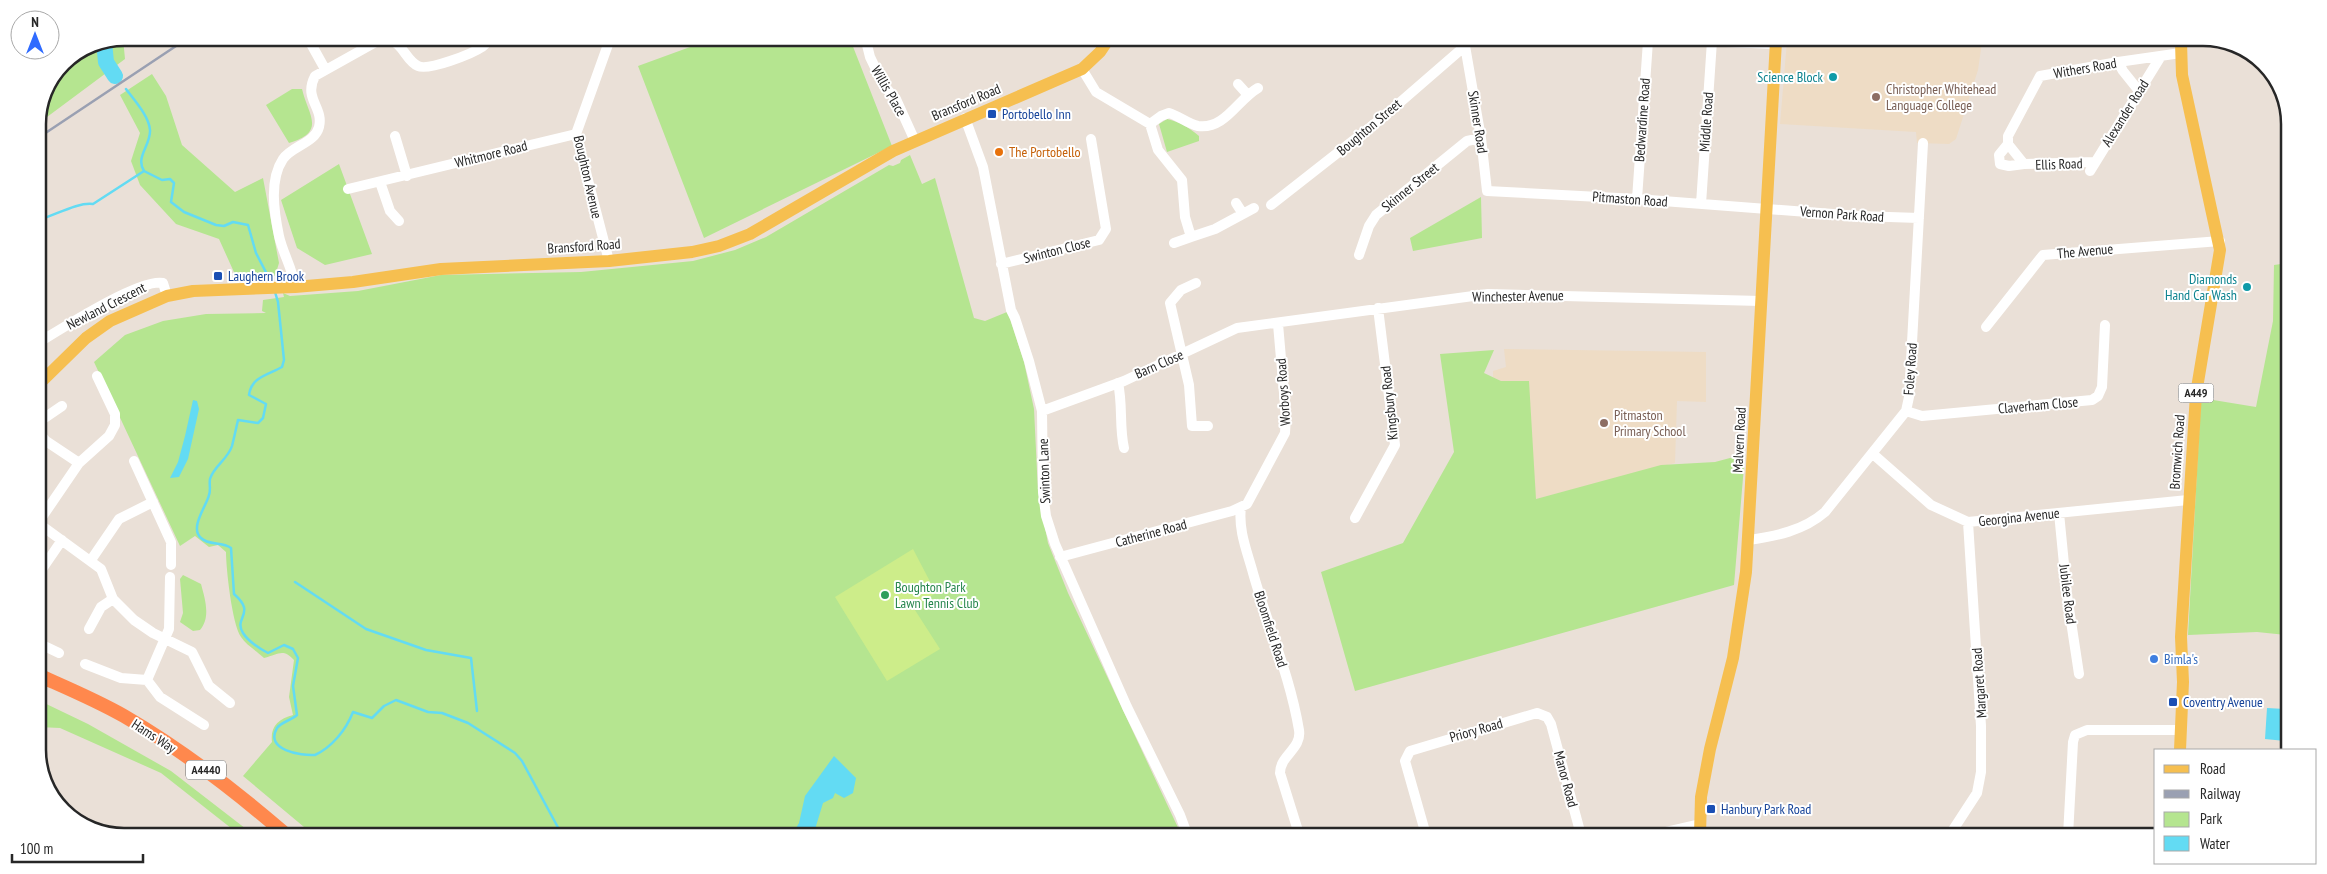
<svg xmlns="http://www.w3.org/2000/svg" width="2327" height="874" viewBox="0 0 2327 874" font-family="'PT Sans Narrow',sans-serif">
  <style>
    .education { fill: #eedcc5 }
    .green { fill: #b5e590 }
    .pitch { fill: #cded8a }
    .water { fill: #63dbf3 }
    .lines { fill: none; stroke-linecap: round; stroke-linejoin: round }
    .stream { stroke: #63dbf3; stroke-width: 2.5 }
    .river { stroke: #63dbf3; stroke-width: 16 }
    .minor { stroke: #fff; stroke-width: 10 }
    .major { stroke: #f6bf50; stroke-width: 12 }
    .highway { stroke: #ff884d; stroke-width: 14 }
    .rail { stroke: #9aa0b2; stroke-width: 2.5 }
    .culture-dot { fill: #0f9aa8; stroke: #fff; stroke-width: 2 }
    .education-dot { fill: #8d6e63; stroke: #fff; stroke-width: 2 }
    .transit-dot { fill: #1a4fb4; stroke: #fff; stroke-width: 2 }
    .food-dot { fill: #e8710a; stroke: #fff; stroke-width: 2 }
    .leisure-dot { fill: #2e9e5b; stroke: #fff; stroke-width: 2 }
    .shop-dot { fill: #3f7fe0; stroke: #fff; stroke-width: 2 }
    .labels { text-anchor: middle; stroke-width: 4; stroke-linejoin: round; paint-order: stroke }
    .shield { fill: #fff; stroke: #686868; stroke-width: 1 }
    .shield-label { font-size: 12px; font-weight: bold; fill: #272727 }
    .street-label { font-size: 14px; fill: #272727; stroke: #fff }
    .culture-label { font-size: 14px; fill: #0d838f; stroke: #fff; text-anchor: end }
    .education-label { font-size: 14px; fill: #785e54; stroke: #fff; text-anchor: start }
    .transit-label { font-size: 14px; fill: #164399; stroke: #fff; text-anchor: start }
    .food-label { font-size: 14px; fill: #c56008; stroke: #fff; text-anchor: start }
    .leisure-label { font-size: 14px; fill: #27864d; stroke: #fff; text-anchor: start }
    .shop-label { font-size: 14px; fill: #366cbe; stroke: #fff; text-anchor: start }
    .rim { fill: none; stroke: #272727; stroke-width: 2.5 }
  </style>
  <rect width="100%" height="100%" fill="#eae0d7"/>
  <path class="education" d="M1787,41L1982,42L1978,70L1956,139L1949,144L1917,143L1916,132L1780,124Z
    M1504,349L1706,352V402L1677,401L1675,463L1536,499L1501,381L1493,377V371L1506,367Z"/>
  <path class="green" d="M123,38L125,59L47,117L46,102L63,63L91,44Z
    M712,39H850L892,146L704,238L638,66Z
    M152,74L166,96L182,145L235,192L263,178L279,263L275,276L238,281L219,239L176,224L140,185L131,161L140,133L120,95Z
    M292,89H302C308,115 327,132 289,143L266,105Z
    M1167,119C1180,122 1188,127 1199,136V141L1167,152L1159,124Z
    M910,155L922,184L935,178L974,318L985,321L1007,312L1009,316L1024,362L1034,409L1038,492L1048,543L1068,593L1181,834L310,832L243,776L272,742C270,727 278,719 293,715L289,697L294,660C283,648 279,654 264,658C257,651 246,645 241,637C232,624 226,568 226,552L218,545L209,547L195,536L180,546L94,362L125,335L163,321L206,314L266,313L262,311L263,300L284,297L283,293L290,296L358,291L441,275L581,272L693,261L735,250L766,237L889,165L893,166L900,163L901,160Z
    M339,164L372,254L325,265L297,248L281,200Z
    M1481,197L1482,238L1413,251L1410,238Z
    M2288,263L2286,635L2257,632L2188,635L2201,398L2256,407L2273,321L2274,265Z
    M1494,350L1484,373L1501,381H1529L1536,499L1661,465L1715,462L1745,454L1734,585L1355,691L1321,572L1403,543L1454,452L1440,354Z
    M183,575L201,584C205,599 211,617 200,630L193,631L180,622L183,613L180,579Z
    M38,700L88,724L171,771L250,832H236L161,773L60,728L38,727Z"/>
  <path class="pitch" d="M913,549L936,593L913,607L940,649L887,681L835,597Z"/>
  <path class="water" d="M193,400L197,401L199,409L188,459L179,477L170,478L178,462L185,436Z
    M2267,708L2285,709V741L2265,739Z
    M834,756L856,778L853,793L844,798L835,793L833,798L823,803L816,826L817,833H793L799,823L805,796Z"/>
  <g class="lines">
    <path class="stream" d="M126,89C134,100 149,116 150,130C151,145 135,157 144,171L162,180L170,179L174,183L171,202L184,212L216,225L224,226L233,222L248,225L256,253L272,284
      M38,220C54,216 77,202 93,204L144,171
      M275,292L278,302L284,360L282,367C268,375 251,377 249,395L266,404L263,418L258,423L238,420C236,429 234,438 232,446C228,459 213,467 210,479C209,484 211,490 209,495C207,505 189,528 201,538C209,546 222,541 231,548L234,594C257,614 233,617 243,633C248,641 260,649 268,653L284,645L293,649L298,658L293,686L297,715C292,720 281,722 277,728C264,750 301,756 315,755C332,747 346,730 353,712L372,718L384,706L396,700L428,712L442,713L468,723L515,753L522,761L561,833
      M295,582L366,629L426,650L471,658L477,711"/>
    <path class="river" d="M104,42L106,62L115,76"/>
    <path class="minor" d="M305,38L310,42L325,69
      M386,38C404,43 405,60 418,66C428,71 472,54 482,47C485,45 487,42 490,38
      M1464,40L1481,138L1487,191L1637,199L1859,216L1919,218
      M866,41L870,57L884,86L896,99L915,141
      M1700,41L1776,44
      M2118,62L2123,71L2139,91
      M1082,69L1096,92L1150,124L1158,150L1182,180L1185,217L1191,237L1215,229L1254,208
      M1238,84L1247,94
      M965,118L983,167L1011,310L1015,318L1029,361L1042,411L1043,492L1046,516L1055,544L1127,707L1180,815L1187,834
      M1150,124L1161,116L1169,113C1179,116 1188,124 1198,126C1225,130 1238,99 1258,88
      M395,136L407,176
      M2008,144V136L2040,76L2118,62L2181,53
      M2008,144L2024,164L2009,166L2000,164L1999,155Z
      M2024,164L2095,162
      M2090,171L2161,56
      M380,182L390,211L399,221
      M348,189L576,134
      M1637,199L1648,41
      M1236,203L1243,214
      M1701,204L1712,41
      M1271,205L1382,118L1465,46
      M1174,243L1191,237
      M1359,255L1369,226L1376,215L1467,141L1481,138
      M609,261L576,134L610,39
      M1001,264L1099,240L1106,229L1091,139
      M1196,283L1181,290L1170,303L1189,385L1192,426H1208
      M295,287C293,269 283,254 279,236C274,212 269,180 283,159C292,146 315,143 319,127C324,107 303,99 315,76L383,38
      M1986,327L2043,255L2220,241
      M38,343C61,329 140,278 163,283L167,296
      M1118,383C1123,405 1119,426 1124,448
      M1042,411L1124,381L1237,328L1488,294L1761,301
      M1906,411L1922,416L2092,400L2098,396L2102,387L2105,325
      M38,427L40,421L62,406
      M38,431L46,441L79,463
      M1873,454L1931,505L1968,522L2188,500
      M134,461L171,542V565
      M1241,507C1238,530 1247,551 1253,573C1268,626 1290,676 1299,730C1302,749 1280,755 1280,773L1299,834
      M2059,513L2067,595L2079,674
      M1355,518L1395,445L1378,308
      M38,523L101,569L113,599L134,620L153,633L192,652L209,686L230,703
      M38,523L79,463L109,436L115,425V414L97,376
      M1748,540C1776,536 1803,531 1825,512L1906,411L1909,397L1923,143
      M1060,557L1232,511L1247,504L1285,433L1286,416L1278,324
      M91,560L119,519L153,502
      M38,575L62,540
      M89,629L101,607L113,599
      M38,643L59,653
      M85,664L121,678L147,680
      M147,680L169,629L170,577
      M147,680L160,697L204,725
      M1426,835L1405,761L1410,751L1537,713L1547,717L1551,724L1581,835
      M1652,835L1700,824
      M1949,836L1977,793L1981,772V726L1968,522
      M2068,836L2073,742L2075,735L2087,730H2181"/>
    <path class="major" d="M38,385L86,338L110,321L167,296L193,291L295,287L353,282L441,269L609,261L692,252L719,246L750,234L893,151L1082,69L1100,52L1108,40
      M2180,750L2183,682L2181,637L2196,394L2220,250L2182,75L2181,42
      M1700,835L1701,797L1710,749L1733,658L1746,572L1776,41"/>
    <path class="highway" d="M38,675C67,688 96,700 124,716C181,749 233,789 283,832"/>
    <path class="rail" d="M38,138L188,38"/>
  </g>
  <g class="culture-dot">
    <circle cx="1833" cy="77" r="5"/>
    <circle cx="2247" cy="287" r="5"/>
  </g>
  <g class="education-dot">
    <circle cx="1876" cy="97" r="5"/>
    <circle cx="1604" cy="423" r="5"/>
  </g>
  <g class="transit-dot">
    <rect x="987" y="109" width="10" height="10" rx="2.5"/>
    <rect x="213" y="271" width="10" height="10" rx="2.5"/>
    <rect x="2168" y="697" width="10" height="10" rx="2.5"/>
    <rect x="1706" y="804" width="10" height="10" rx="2.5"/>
  </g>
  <circle class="food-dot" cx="999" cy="152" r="5"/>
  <circle class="leisure-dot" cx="885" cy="595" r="5"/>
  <circle class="shop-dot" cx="2154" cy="659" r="5"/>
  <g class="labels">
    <g class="shield">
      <rect x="2178.5" y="383.5" width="35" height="19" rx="4"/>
      <rect x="186" y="760.5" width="40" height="19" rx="4"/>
    </g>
    <g class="shield-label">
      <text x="2196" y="397">A449</text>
      <text x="206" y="774">A4440</text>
    </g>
    <g class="street-label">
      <text transform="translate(2085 68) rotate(-10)" y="5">Withers Road</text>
      <text transform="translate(889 91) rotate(60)" y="5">Willis Place</text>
      <text transform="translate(966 102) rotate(-23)" y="5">Bransford Road</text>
      <text transform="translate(2125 113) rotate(-58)" y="5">Alexander Road</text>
      <text transform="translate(1642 120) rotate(-86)" y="5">Bedwardine Road</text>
      <text transform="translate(1478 122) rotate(81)" y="5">Skinner Road</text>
      <text transform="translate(1706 122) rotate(-86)" y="5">Middle Road</text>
      <text transform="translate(1369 127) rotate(-40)" y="5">Boughton Street</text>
      <text transform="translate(491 154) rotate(-14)" y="5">Whitmore Road</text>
      <text transform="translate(2059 164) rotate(-2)" y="5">Ellis Road</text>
      <text transform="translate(588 177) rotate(77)" y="5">Boughton Avenue</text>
      <text transform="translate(1410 187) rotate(-39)" y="5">Skinner Street</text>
      <text transform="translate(1630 199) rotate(4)" y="5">Pitmaston Road</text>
      <text transform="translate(1842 214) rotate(4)" y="5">Vernon Park Road</text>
      <text transform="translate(584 246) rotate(-4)" y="5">Bransford Road</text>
      <text transform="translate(1057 250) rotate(-14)" y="5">Swinton Close</text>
      <text transform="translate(2085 251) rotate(-5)" y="5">The Avenue</text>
      <text transform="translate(1518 296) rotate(-1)" y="5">Winchester Avenue</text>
      <text transform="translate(106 306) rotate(-27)" y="5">Newland Crescent</text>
      <text transform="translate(1159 364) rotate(-24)" y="5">Barn Close</text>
      <text transform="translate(1910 369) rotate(-86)" y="5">Foley Road</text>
      <text transform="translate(1283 392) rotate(-94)" y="5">Worboys Road</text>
      <text transform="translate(1389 403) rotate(-96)" y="5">Kingsbury Road</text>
      <text transform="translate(2038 405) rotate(-5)" y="5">Claverham Close</text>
      <text transform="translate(1739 440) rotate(-87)" y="5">Malvern Road</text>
      <text transform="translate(2177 452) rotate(-86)" y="5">Bromwich Road</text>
      <text transform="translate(1044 471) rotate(-92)" y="5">Swinton Lane</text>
      <text transform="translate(2019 517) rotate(-6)" y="5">Georgina Avenue</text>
      <text transform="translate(1151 533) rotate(-15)" y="5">Catherine Road</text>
      <text transform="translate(2068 594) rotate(83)" y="5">Jubilee Road</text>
      <text transform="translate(1271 629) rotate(72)" y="5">Bloomfield Road</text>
      <text transform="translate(1979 683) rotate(-94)" y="5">Margaret Road</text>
      <text transform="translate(1476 730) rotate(-16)" y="5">Priory Road</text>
      <text transform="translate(154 736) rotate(33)" y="5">Hams Way</text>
      <text transform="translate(1566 779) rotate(75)" y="5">Manor Road</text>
    </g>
    <g class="culture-label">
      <text x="1823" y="82">Science Block</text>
      <text x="2237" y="284">Diamonds<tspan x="2237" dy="16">Hand Car Wash</tspan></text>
    </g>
    <g class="education-label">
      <text x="1886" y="94">Christopher Whitehead<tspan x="1886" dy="16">Language College</tspan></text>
      <text x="1614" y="420">Pitmaston<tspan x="1614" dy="16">Primary School</tspan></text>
    </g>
    <g class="transit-label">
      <text x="1002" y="119">Portobello Inn</text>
      <text x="228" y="281">Laughern Brook</text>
      <text x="2183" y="707">Coventry Avenue</text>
      <text x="1721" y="814">Hanbury Park Road</text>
    </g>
    <g class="food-label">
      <text x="1009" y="157">The Portobello</text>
    </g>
    <g class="leisure-label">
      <text x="895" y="592">Boughton Park<tspan x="895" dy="16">Lawn Tennis Club</tspan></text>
    </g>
    <g class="shop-label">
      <text x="2164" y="664">Bimla's</text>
    </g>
  </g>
  <path d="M0 0H2327V874H0ZM124 46H2203A78 78 0 0 1 2281 124V750A78 78 0 0 1 2203 828H124A78 78 0 0 1 46 750V124A78 78 0 0 1 124 46Z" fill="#fff" fill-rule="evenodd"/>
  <path class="rim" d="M124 46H2203A78 78 0 0 1 2281 124V750A78 78 0 0 1 2203 828H124A78 78 0 0 1 46 750V124A78 78 0 0 1 124 46Z"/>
  <rect x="2154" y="749" width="162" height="115" fill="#ffffff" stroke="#a9a9a9"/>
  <rect x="2164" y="765" width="25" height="8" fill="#f6bf50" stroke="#a9a9a9"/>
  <text x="2200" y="774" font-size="15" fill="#272727">Road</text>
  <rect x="2164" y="790" width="25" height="8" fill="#9aa0b2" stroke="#a9a9a9"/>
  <text x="2200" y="799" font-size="15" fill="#272727">Railway</text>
  <rect x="2164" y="812" width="25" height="15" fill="#b5e590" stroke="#a9a9a9"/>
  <text x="2200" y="824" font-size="15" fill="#272727">Park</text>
  <rect x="2164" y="836" width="25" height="15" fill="#63dbf3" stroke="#a9a9a9"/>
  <text x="2200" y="849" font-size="15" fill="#272727">Water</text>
  <g transform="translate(35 35)"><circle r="24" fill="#ffffff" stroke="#a9a9a9"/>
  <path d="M0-4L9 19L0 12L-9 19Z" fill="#2f6bff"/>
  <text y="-8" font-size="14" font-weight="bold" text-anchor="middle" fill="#272727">N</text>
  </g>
  <path d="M12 854v8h131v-8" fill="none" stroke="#272727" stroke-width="2.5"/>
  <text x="20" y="854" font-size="15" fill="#272727" stroke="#ffffff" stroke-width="4" paint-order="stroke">100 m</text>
</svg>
